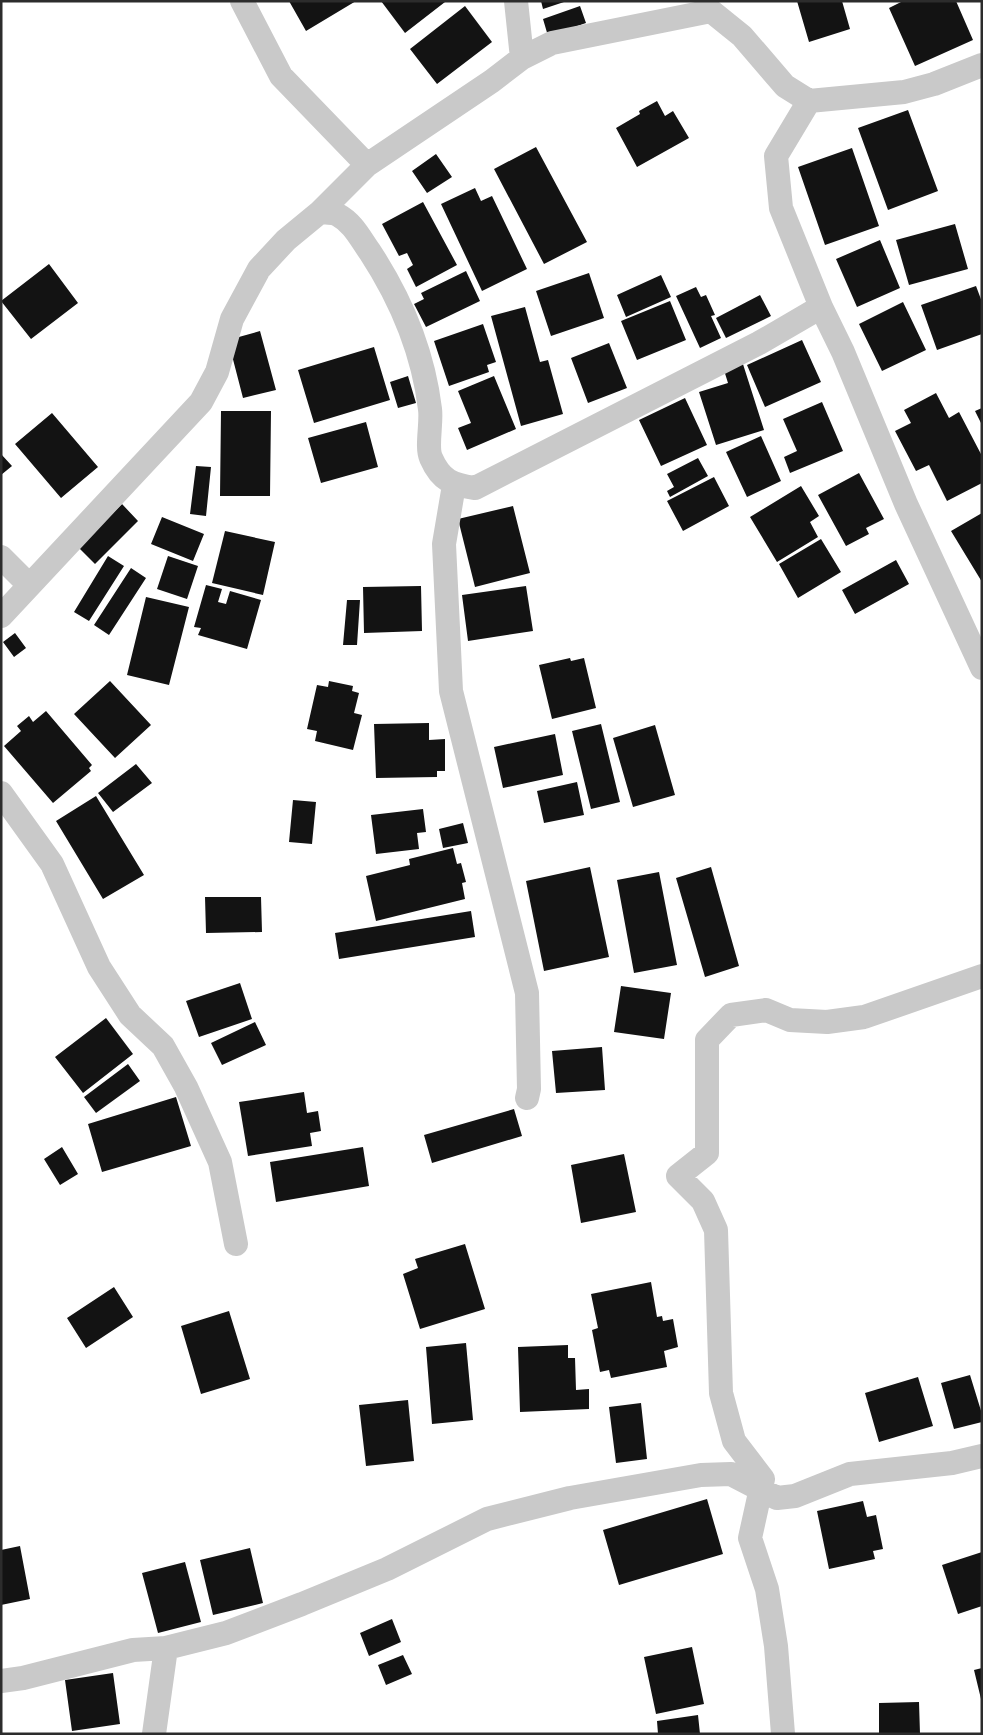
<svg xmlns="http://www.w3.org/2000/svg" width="983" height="1735" viewBox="0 0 983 1735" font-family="'Titillium Web',sans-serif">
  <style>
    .building { fill: #131313 }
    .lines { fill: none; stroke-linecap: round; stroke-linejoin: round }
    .minor { stroke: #c9c9c9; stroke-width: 24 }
  </style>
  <rect width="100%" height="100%" fill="#fff"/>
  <path class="building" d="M289,1H356L306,31Z
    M381,1H444L445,2L405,33Z
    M541,1H564V2L543,9Z
    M797,1H842L850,29L809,42Z
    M903,1H956L973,40L915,66L889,8Z
    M465,6L492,42L437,84L410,49Z
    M580,6L586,23L548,36L543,19Z
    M657,101L665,116L673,111L689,138L637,167L616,128L640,114L639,111Z
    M908,110L938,191L888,210L858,128Z
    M536,147L587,242L544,264L494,169Z
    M852,148L879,226L825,245L798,167Z
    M436,154L452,177L427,193L412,171Z
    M475,188L481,201L492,196L527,269L482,291L441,204Z
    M423,202L457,265L416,287L407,269L413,265L407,253L399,256L382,224Z
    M955,224L968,269L909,285L896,240Z
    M880,240L900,288L857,307L836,259Z
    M49,264L78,303L31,339L1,301Z
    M466,271L480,301L426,327L414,304L424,299L421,293Z
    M589,273L604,318L551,336L536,291Z
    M661,275L671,297L626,317L617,295Z
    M976,286L982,302V334L937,350L921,305Z
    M696,287L701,297L706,295L715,315L711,316L721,338L700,348L676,296Z
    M760,295L771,316L726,338L716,318Z
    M670,301L686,340L637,360L621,321Z
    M903,302L926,350L882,371L859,324Z
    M525,307L540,362L548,360L563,414L521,426L491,316Z
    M483,324L496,362L487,365L489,372L449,386L434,341Z
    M260,331L276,390L243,398L228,340Z
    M802,340L821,382L765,407L747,365Z
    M609,343L627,388L588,403L571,358Z
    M374,347L390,400L314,423L298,370Z
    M742,361L764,430L716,445L699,392L728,383L723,367Z
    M408,376L416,403L398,408L390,382Z
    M494,376L516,429L467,450L458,428L471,423L458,391Z
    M936,393L949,418L959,412L982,456V483L947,501L929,465L916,471L895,431L911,423L904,410Z
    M685,398L707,445L661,466L639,420Z
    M822,402L843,451L790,473L784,457L797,451L783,419Z
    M982,408V425L975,411Z
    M221,411H271L270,496H220Z
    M52,413L98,467L61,498L15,444Z
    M366,422L378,467L321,483L308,438Z
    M761,436L781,481L747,497L726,452Z
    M1,454L12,466L1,475Z
    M698,458L708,476L670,497L667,491L674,487L667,474Z
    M196,466L211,467L206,516L190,514Z
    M859,473L884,519L866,528L869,534L846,546L818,495Z
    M714,477L729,506L683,531L667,501Z
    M801,486L819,516L810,522L818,537L777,562L750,517Z
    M122,504L138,521L95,564L78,547Z
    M513,506L530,573L475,587L458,519Z
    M982,513V582L951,531Z
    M162,517L204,534L193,561L151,544Z
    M225,531L275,542L263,595L212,583Z
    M821,539L841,572L798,598L779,564Z
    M108,556L124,566L89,621L74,612Z
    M168,556L198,566L187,599L157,589Z
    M896,560L909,584L855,614L842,590Z
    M131,568L146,578L109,635L94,625Z
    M206,585L222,589L218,602L226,604L230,591L261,600L247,649L198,635L201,628L194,627Z
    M421,586L422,631L364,633L363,587Z
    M526,586L533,631L468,641L462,595Z
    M146,597L189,607L169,685L127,675Z
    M347,600H360L357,645H343Z
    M15,633L26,648L14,657L3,642Z
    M570,658L571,661L584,658L596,708L552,719L539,665Z
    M110,681L151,725L115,758L74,714Z
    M329,681L353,686L352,691L359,693L354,713L362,715L353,750L315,741L317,731L307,729L317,685L328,687Z
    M46,711L92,765L89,768L91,771L53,803L4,746L21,731L17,726L29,716L33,722Z
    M429,723V740L445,739V771H437V777L376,778L374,724Z
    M601,724L620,802L591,809L572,731Z
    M655,725L675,795L633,807L613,738Z
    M555,734L563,775L503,788L494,747Z
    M136,764L152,783L113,812L98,793Z
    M577,782L584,815L544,823L537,791Z
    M96,796L144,875L103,899L56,821Z
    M293,800L316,802L312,844L289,842Z
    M423,809L426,832L417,833L419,849L376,854L371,815Z
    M463,823L468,843L443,848L439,829Z
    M453,848L457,864L461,863L466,882L462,883L465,899L376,921L366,876L410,865L409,859Z
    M590,867L609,957L544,971L526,881Z
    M711,867L739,966L705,977L676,878Z
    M659,872L677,965L634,973L617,880Z
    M205,897H261L262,932L206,933Z
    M471,911L475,937L339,959L335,933Z
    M240,983L252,1019L199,1037L186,1001Z
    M621,986L671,993L664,1039L614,1032Z
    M106,1018L133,1054L83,1093L55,1057Z
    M255,1022L266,1045L222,1065L211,1043Z
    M602,1047L605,1090L556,1093L552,1051Z
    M128,1064L140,1081L96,1113L84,1097Z
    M304,1092L307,1113L318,1111L321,1131L310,1133L312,1146L248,1156L239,1102Z
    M176,1097L191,1146L102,1172L88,1124Z
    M514,1109L522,1136L432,1163L424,1135Z
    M62,1147L78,1174L60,1185L44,1159Z
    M363,1147L369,1186L276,1202L270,1162Z
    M624,1154L636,1212L581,1223L571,1165Z
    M465,1244L485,1309L420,1329L403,1274L418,1268L415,1259Z
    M651,1282L657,1317L662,1316L663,1321L673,1319L678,1347L664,1351L667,1367L611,1378L609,1370L600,1372L592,1330L598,1328L591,1294Z
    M114,1287L133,1317L86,1348L67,1318Z
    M229,1311L250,1379L201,1394L181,1326Z
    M466,1343L473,1420L432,1424L426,1347Z
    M568,1345V1358H575L576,1390L589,1389V1409L520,1412L518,1347Z
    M970,1375L982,1414V1422L954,1429L941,1383Z
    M918,1377L933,1426L879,1442L865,1393Z
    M408,1400L414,1461L366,1466L359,1405Z
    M641,1403L647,1459L616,1463L609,1407Z
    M707,1499L723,1554L619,1585L603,1530Z
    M863,1501L867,1517L876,1515L883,1549L873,1551L875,1559L829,1569L817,1511Z
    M20,1546L30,1599L1,1605V1550Z
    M250,1548L263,1603L213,1615L200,1560Z
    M982,1552V1606L958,1614L942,1565Z
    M185,1562L201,1622L158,1633L142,1573Z
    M392,1619L401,1642L369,1656L360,1633Z
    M692,1647L704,1704L656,1714L644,1657Z
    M403,1655L412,1674L386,1685L378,1665Z
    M982,1668V1699H981L974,1670Z
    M113,1673L120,1724L72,1731L65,1680Z
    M919,1702L920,1734H879V1703Z
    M698,1715L700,1734H658L657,1721Z"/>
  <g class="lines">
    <path class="minor" d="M242,1L281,76L367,165
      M516,1L522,58
      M809,101L776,156L781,208L821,307L843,352L906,504L982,668
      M320,212C325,213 333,212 338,215C353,223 360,238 370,252C402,301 423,351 430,409C432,423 426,447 431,458C441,481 453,485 475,488L759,343L821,307
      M454,485L444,544L451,691L527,993L529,1089L527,1098
      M1,557L29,585
      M1,616L201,402L217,372L232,319L259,269L286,240L320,212L367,165L492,81L522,58L552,43L711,11L742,36L785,86L809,101L904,92L934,84L982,65
      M1,793L52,864L99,967L130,1015L163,1046L186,1087L220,1162L236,1244
      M1,1681L23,1678L133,1650L166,1648L226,1633L302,1604L387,1569L487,1519L570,1498L701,1475L731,1474L777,1498L795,1496L850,1474L952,1463L982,1456
      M154,1734L166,1648
      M783,1734L776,1646L767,1589L750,1538L763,1479L734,1441L721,1393L716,1230L703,1201L678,1176L707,1153V1040L731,1015L766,1010L790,1020L827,1022L864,1017L982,976"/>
  </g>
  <rect width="983" height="1735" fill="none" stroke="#2c2c2c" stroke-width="5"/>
</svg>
